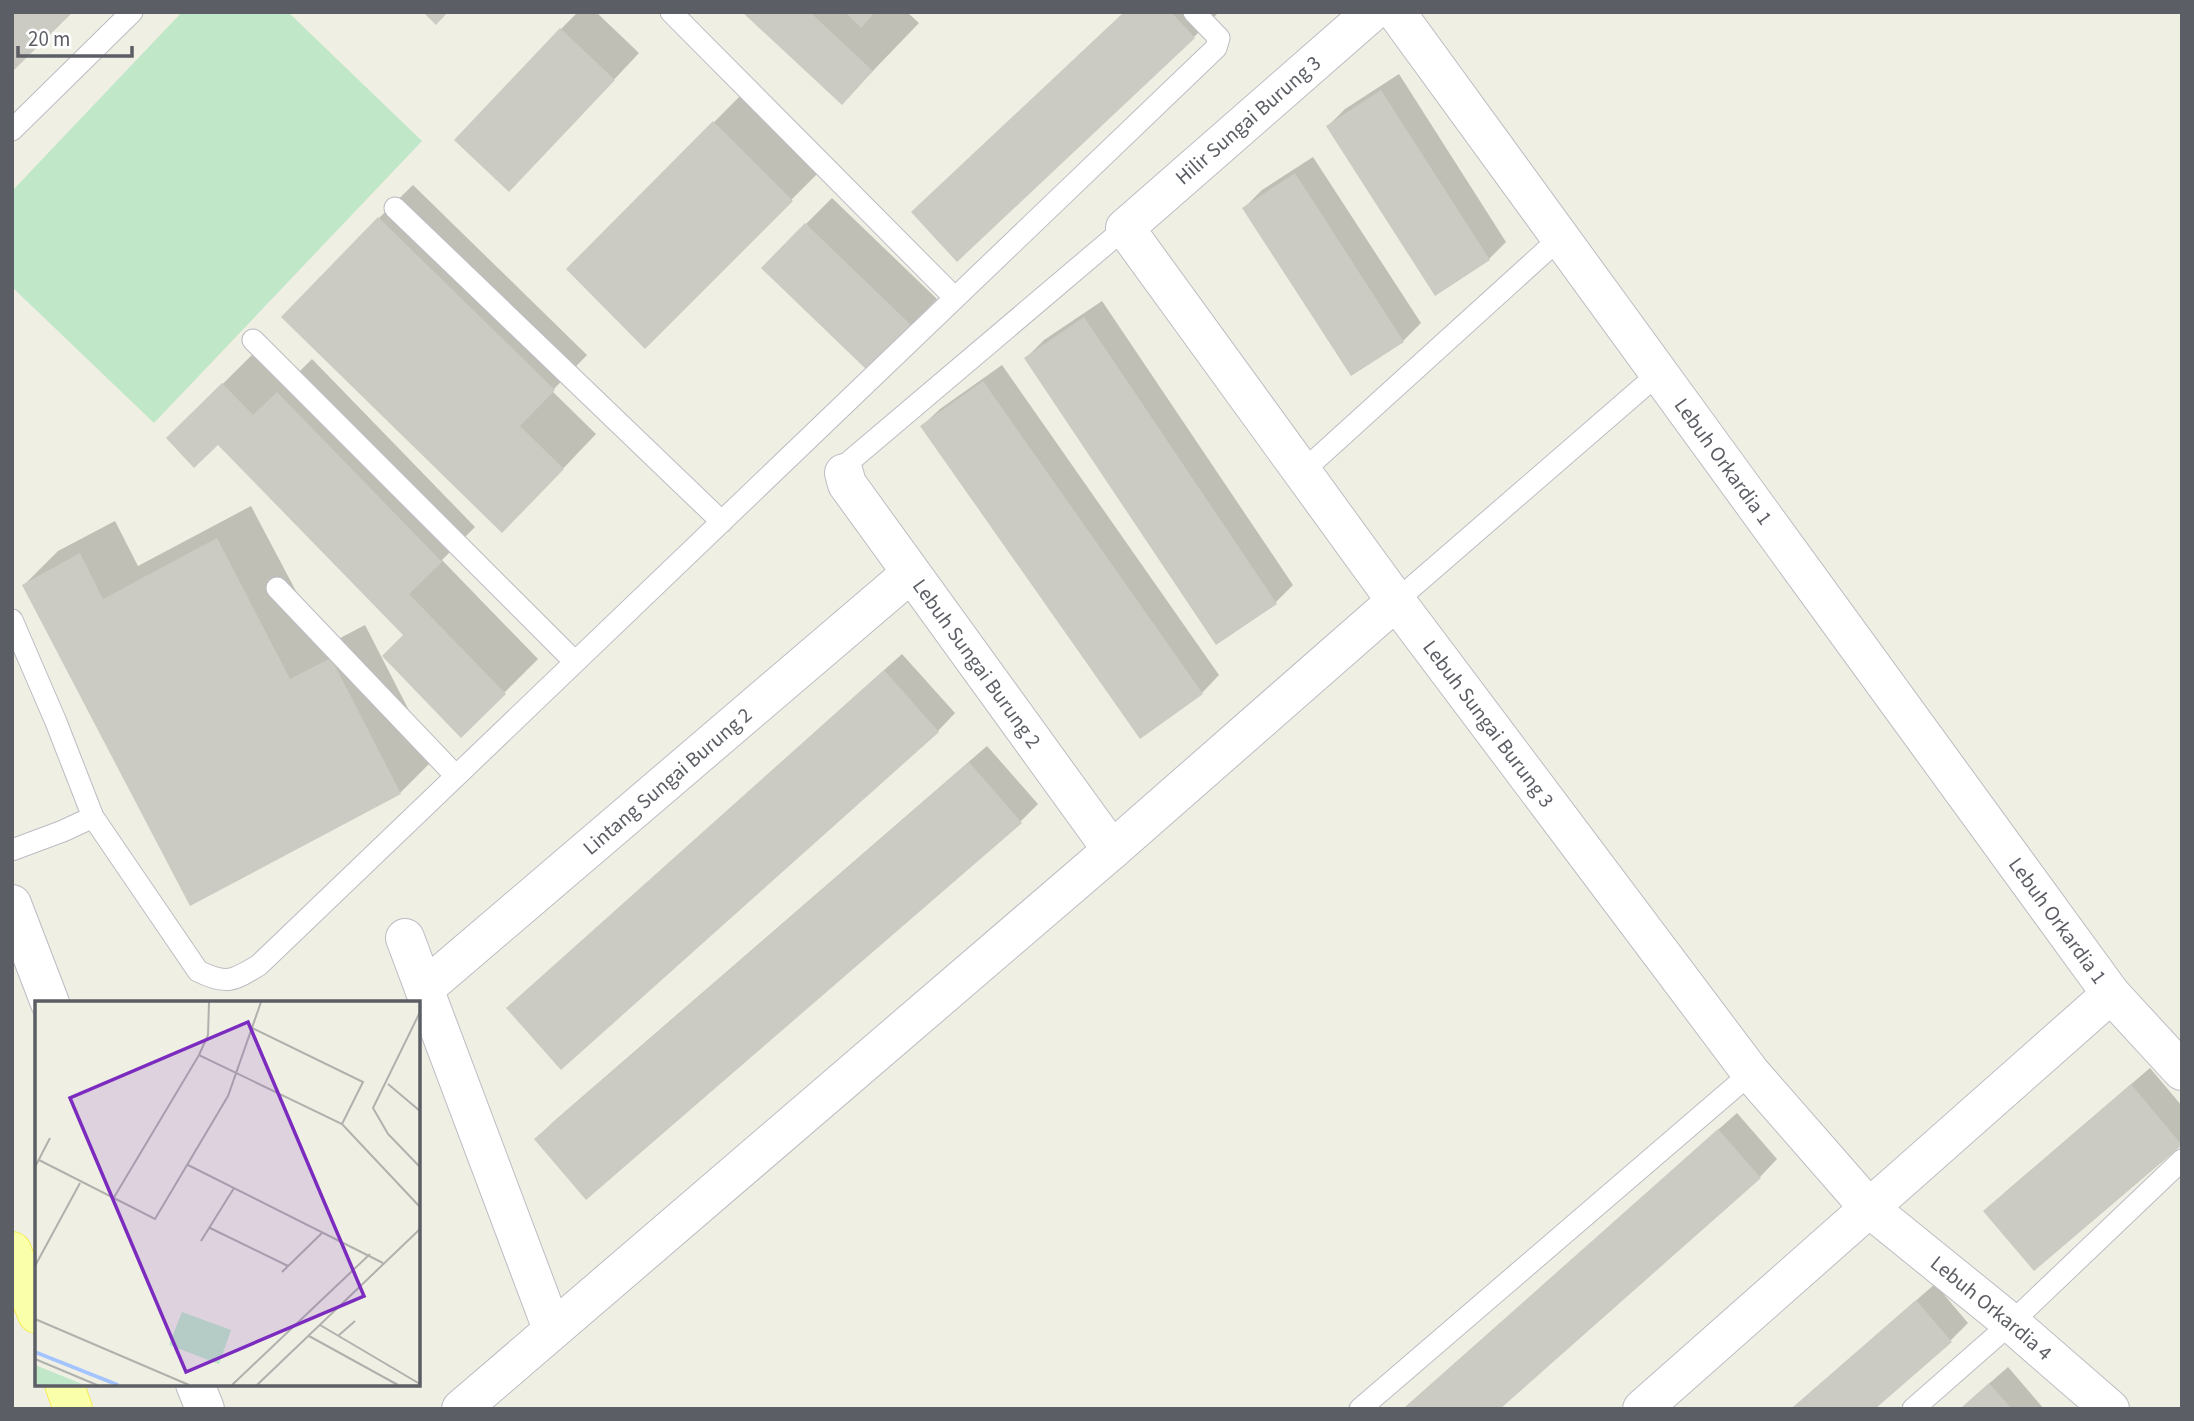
<svg xmlns="http://www.w3.org/2000/svg" width="2194" height="1421" viewBox="0 0 2194 1421" font-family="'Source Sans 3',sans-serif">
  <style>
    .green { fill: #c0e7c8 }
    .shadow { fill: #0003 }
    .building { fill: #cccbc3 }
    .lines { fill: none; stroke-linecap: round; stroke-linejoin: round }
    .service-casing { stroke: #bcbcc3; stroke-width: 23 }
    .minor-casing { stroke: #bcbcc3; stroke-width: 40 }
    .primary-casing { stroke: #f6eb56; stroke-width: 40 }
    .service { stroke: #fff; stroke-width: 21 }
    .minor { stroke: #fff; stroke-width: 38 }
    .primary { stroke: #faffa9; stroke-width: 38 }
    .labels { text-anchor: middle; stroke-width: 5; stroke-linejoin: round; paint-order: stroke }
    .street-label { font-size: 21px; fill: #5c5e65; stroke: #fff }
    .inset-river { fill: none; stroke: #a4c4ff; stroke-width: 3.5 }
    .inset-road { fill: none; stroke: #b0b1ad; stroke-width: 2 }
    .view { fill: #7b2cbf; fill-opacity: 0.15; stroke: #7b2cbf; stroke-width: 3.5 }
    .inset-edge { fill: none; stroke: #5c5e65; stroke-width: 3.5 }
  </style>
  <rect width="100%" height="100%" fill="#efefe4"/>
  <path class="green" d="M182,12H288L422,141L154,423L12,287V191Z"/>
  <path class="shadow" d="M578,12H596L639,53L535,164L561,29Z
    M744,12H907L919,23L842,103Z
    M1124,12H1219L1194,37Z
    M1399,74L1506,242L1489,259L1328,126L1345,109Z
    M748,88L825,166L645,347L568,269Z
    M1313,157L1421,323L1403,341L1244,208L1262,190Z
    M413,185L587,355L552,391L596,434L536,497L379,218Z
    M832,198L937,299L895,343L806,224Z
    M1102,301L1293,585L1275,603L1026,358L1044,340Z
    M256,351L288,383L312,359L475,527L442,560L538,659L461,736L405,635L218,443L168,438Z
    M1002,365L1219,675L1202,693L922,426L940,409Z
    M251,506L325,646L365,625L434,759L400,793L190,904L24,585L58,551L115,521L138,566Z
    M902,654L955,713L938,731L526,991Z
    M987,746L1038,804L1020,822L536,1139L553,1122Z
    M2150,1068L2182,1106V1143L2034,1269L2003,1194Z
    M1737,1113L1777,1159L1760,1177L1403,1409Z
    M1935,1284L1968,1323L1951,1340L1873,1409H1791Z
    M2008,1367L2044,1409H1960Z"/>
  <path class="building" d="M12,12H73L12,72Z
    M423,12H448L436,25Z
    M742,12H810L873,71L842,105Z
    M845,12H875L861,28Z
    M1124,12H1171L1195,38L957,262L911,212Z
    M560,28L615,80L509,192L454,140Z
    M1381,90L1490,260L1435,296L1326,126Z
    M713,121L793,201L645,349L566,269Z
    M1295,173L1404,342L1351,376L1242,208Z
    M378,217L555,390L520,426L564,469L502,533L281,317Z
    M805,223L912,326L869,372L761,268Z
    M1084,317L1277,604L1216,645L1024,358Z
    M983,381L1203,694L1140,739L920,426Z
    M222,383L253,415L277,392L442,562L409,594L506,694L461,738L382,656L403,635L218,445L194,468L166,438Z
    M217,538L290,679L331,658L401,794L190,906L22,585L80,553L103,599Z
    M884,670L939,732L561,1070L506,1008Z
    M969,762L1022,823L586,1200L534,1139Z
    M2131,1084L2182,1145L2034,1271L1983,1211Z
    M1718,1129L1761,1178L1500,1409H1403Z
    M1916,1300L1952,1342L1875,1409H1791Z
    M1989,1383L2012,1409H1960Z"/>
  <g class="lines">
    <g class="service-casing">
      <path id="service" d="M671,12L955,298
        M12,130L132,12
        M395,208L722,522
        M253,340L575,662
        M1302,472L1560,238
        M844,473L850,461L1125,228
        M277,588L456,776
        M1396,601L1658,374
        M12,620L56,722L93,817L198,971C226,985 233,981 259,965L1216,48L1219,38L1194,12
        M12,850L63,831L93,817
        M1360,1409L1751,1073
        M1913,1409L2011,1323L2182,1160"/>
    </g>
    <g class="minor-casing">
      <g id="minor">
        <path id="s1" d="M1372,12L1125,228L1396,601L1751,1073L1869,1208L2011,1323L2110,1409"/>
        <path id="s2" d="M1396,12L2111,994L1642,1409"/>
        <path id="s3" d="M844,473L847,484L1112,850"/>
        <path d="M12,904L50,1003"/>
        <path d="M405,938L552,1329"/>
        <path id="s4" d="M424,989L911,573"/>
        <path d="M2111,994L2182,1071"/>
        <path d="M195,1384L205,1409"/>
        <path d="M461,1409L1112,850L1396,601"/>
      </g>
    </g>
    <g class="primary-casing">
      <path id="primary" d="M12,1251L37,1314
        M64,1384L73,1409"/>
    </g>
    <use href="#service" class="service"/>
    <use href="#minor" class="minor"/>
    <use href="#primary" class="primary"/>
  </g>
  <g class="labels">
    <g class="street-label">
      <text transform="translate(1248 120) rotate(-41)" y="7">Hilir Sungai Burung 3</text>
      <text dy="7" stroke="none"><textPath href="#s2" startOffset="556">Lebuh Orkardia 1</textPath></text>
      <text dy="7" stroke="none"><textPath href="#s3" startOffset="233">Lebuh Sungai Burung 2</textPath></text>
      <text dy="7" stroke="none"><textPath href="#s1" startOffset="943">Lebuh Sungai Burung 3</textPath></text>
      <text dy="7" stroke="none"><textPath href="#s4" startOffset="320">Lintang Sungai Burung 2</textPath></text>
      <text dy="7" stroke="none"><textPath href="#s2" startOffset="1124">Lebuh Orkardia 1</textPath></text>
      <text dy="7" stroke="none"><textPath href="#s1" startOffset="1717">Lebuh Orkardia 4</textPath></text>
    </g>
  </g>
  <g transform="translate(35 1001)">
    <rect width="385" height="385" fill="#efefe4"/>
    <path d="M147,311L196,329L184,363L134,344ZM0,364L47,383L0,384Z" fill="#c0e7c8"/>
    <path class="inset-river" d="M0,351L83,384"/>
    <path class="inset-road" d="M385,11L338,107L353,133L385,166M217,27L328,81L307,123M164,54L173,34L174,1M353,83L385,110M4,159L120,218L193,95L226,1M153,164L348,262M0,166L15,137M78,198L164,54L307,123L385,206M175,227L253,265M166,240L199,187M0,265L45,182M247,271L288,231M0,318L154,384M285,324L385,383M274,335L363,384M303,335L320,320M0,358L62,384M197,384L335,253M222,384L385,228"/>
    <path class="view" d="M213,21L329,295L151,371L35,97Z"/>
    <rect width="385" height="385" class="inset-edge"/>
  </g>
  <rect width="2194" height="1421" fill="none" stroke="#5c5e65" stroke-width="28"/>
  <path d="M18 46v10h114v-10" fill="none" stroke="#5c5e65" stroke-width="3.5"/>
  <text x="28" y="46" font-size="21" fill="#5c5e65" stroke="#ffffff" stroke-width="5" paint-order="stroke">20 m</text>
</svg>
